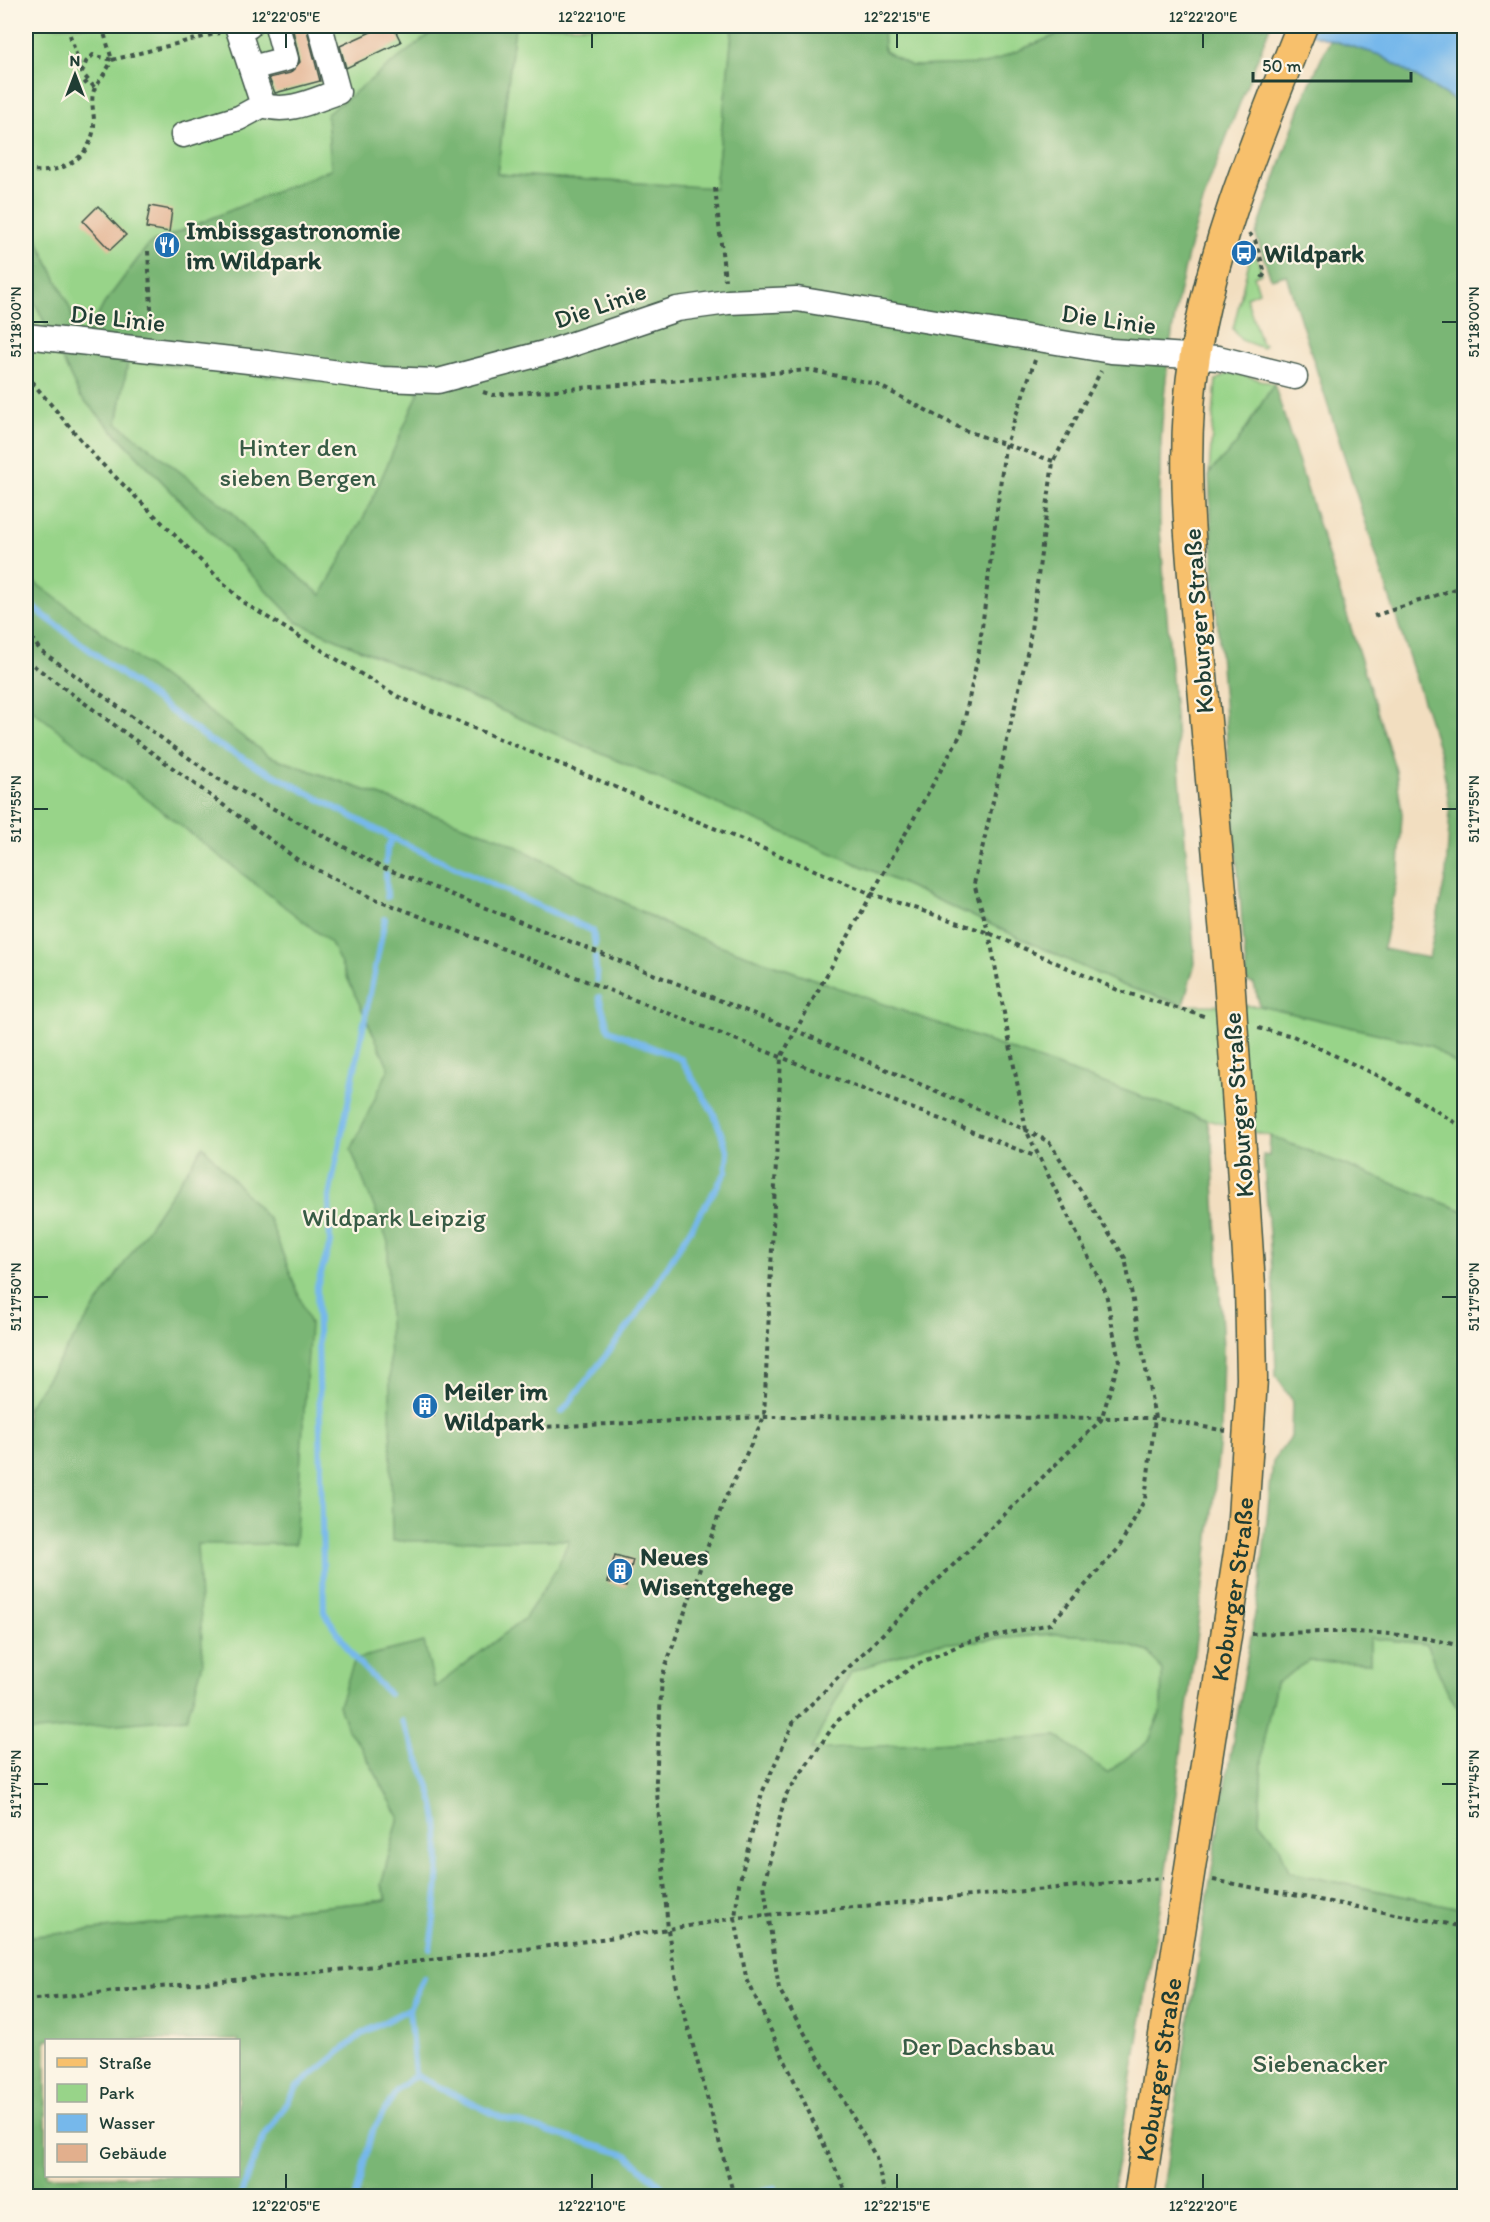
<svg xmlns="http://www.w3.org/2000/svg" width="1490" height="2222" viewBox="0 0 1490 2222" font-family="Itim,sans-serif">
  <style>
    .green { fill: #98d489; stroke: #5c885e; stroke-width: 1.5 }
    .forest { fill: #7ab675; stroke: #4c7a54; stroke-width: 1.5; fill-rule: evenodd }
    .water { fill: #76b8eb; stroke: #4a7a90; stroke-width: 1.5 }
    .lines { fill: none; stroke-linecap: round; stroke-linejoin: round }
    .stream { stroke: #76b8eb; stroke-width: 6 }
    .building { fill: #e2af8d }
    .minor-casing { stroke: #3f5549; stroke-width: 27 }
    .major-casing { stroke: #3f5549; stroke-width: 33 }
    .path { stroke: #3f5549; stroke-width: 4; stroke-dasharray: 4.5 4.5; stroke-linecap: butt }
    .minor { stroke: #fff; stroke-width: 24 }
    .major { stroke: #f7c06c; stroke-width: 30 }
    .major-bridge-casing { stroke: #3f5549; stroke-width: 33; stroke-linecap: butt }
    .major-bridge { stroke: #f7c06c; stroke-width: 30 }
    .ticks { fill: none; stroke: #1f3d34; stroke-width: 2 }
    .labels { text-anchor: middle; stroke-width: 4.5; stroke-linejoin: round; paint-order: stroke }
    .poi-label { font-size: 26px; font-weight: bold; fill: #1f3d34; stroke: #fcf5e5; text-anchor: start }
    .street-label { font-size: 26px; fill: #1f3d34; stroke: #fcf5e5 }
    .park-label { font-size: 26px; fill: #375b45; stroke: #fcf5e5 }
    .neatline { fill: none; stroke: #1f3d34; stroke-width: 2 }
    .ticks-label { font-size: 15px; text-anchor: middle; fill: #1f3d34 }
  </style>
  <rect width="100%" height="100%" fill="#fcf5e5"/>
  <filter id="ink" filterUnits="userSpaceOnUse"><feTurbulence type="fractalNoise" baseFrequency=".0167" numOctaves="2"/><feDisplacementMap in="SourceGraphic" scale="12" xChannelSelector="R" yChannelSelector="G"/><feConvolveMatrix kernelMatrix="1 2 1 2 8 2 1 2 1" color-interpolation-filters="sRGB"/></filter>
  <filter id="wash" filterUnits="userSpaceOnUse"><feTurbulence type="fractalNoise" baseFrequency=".008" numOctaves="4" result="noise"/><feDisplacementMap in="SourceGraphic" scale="24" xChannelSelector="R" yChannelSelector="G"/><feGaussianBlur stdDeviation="1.35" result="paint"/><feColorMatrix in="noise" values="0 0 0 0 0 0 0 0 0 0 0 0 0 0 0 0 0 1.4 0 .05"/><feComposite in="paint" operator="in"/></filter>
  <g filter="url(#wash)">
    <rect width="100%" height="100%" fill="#f2dec0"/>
    <path class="green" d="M26,26H440L327,114L332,169L149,244L104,304L89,333L77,335L70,308L26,216Z
      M515,26H733L715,188L497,174Z
      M883,26H1078L986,64L911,66L884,51Z
      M1253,245L1262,273L1254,276L1259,292L1246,297L1261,343L1265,345L1262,348L1241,340L1233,329Z
      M26,284L80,396L297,622L903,884L1122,985L1182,1005L1260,1006L1431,1046L1464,1070V1211L1270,1136L1207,1120L677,930L502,839L269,756L61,603L260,755L679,1587L347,1729L360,1745L399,1817L381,1885L387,1900L26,1937Z
      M128,361L420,392L367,511L321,596L255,539L232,512L117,423Z
      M1229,373L1243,375L1274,384L1235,446L1209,473L1216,380Z
      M1051,1634L1097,1636L1149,1652L1162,1669L1161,1711L1149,1741L1107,1773L1057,1736L810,1751L851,1672L927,1645Z
      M1370,1638L1426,1644L1448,1693L1464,1717V1909L1289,1872L1280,1847L1259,1821L1263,1742L1276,1683L1309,1661L1370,1663Z"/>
    <path class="forest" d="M440,26H515L497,174L715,188L733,26H883L884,51L911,66L986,64L1078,26H1270C1249,83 1224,139 1205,196C1169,305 1157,416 1160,530L1195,963L1183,1005L1122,985L903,884L297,622L80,396L26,284V216L70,308L77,335L89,333L104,304L149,244L331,169L327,114ZM128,361L419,392L367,511L321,595L255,539L232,512L117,423Z
      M1330,40L1380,55L1464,106V1070L1431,1046L1260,1006L1254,984L1247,982L1214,580L1209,473L1235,446L1274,384L1396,771L1402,814L1399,868L1383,949L1429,958L1446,874L1450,811L1442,760L1286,275L1271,279L1256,235L1302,101Z
      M26,576L269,756L502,839L677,930L1207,1120L1212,1143L1223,1349L1221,1430L1208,1547L1165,1878L1112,2196H26V1937L387,1900L381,1885L399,1817L360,1745L347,1729L339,1705L355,1659L424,1642L435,1687L525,1618L556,1570L569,1540L392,1541L388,1242L351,1150L389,1068L331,943L26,705ZM1051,1634L1097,1636L1149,1652L1162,1670L1161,1711L1149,1741L1107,1773L1057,1736L811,1750L851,1672L927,1645ZM46,2040H238V2176H46Z
      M1270,1136L1464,1211V1717L1448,1693L1426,1644L1370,1638V1663L1309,1661L1276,1683L1263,1742L1259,1821L1280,1847L1289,1872L1464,1909V2196H1162L1223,1797L1260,1585L1273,1461L1291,1437L1292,1400L1276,1376L1274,1297L1263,1155L1269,1156Z
      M203,1146L270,1221L310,1324L295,1544H197L203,1663L187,1718L26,1732V1410Z"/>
    <path class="water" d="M1285,26H1446L1464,35V106L1380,55Z"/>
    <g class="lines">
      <path class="stream" d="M26,602L209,740L392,838L593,931L595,945
        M386,862L387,849L392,838
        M386,874L387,897
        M385,919L329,1197L330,1244L317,1286L324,1612L355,1659L389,1694
        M595,957L597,980
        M562,1412L635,1318L726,1172L728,1152L714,1114L681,1059L609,1030L599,997
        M402,1721C415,1752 433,1787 437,1821C442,1864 436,1906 430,1948
        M415,2075L500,2117L627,2155L672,2196
        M747,2194L775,2188
        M240,2196L263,2139L297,2087L363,2033L409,2009L424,1978
        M356,2196L372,2132L397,2090L415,2075L409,2009"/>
    </g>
    <g id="blocks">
      <path class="building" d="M292,26H306L320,81L275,93L269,78L290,73L300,62Z
        M384,26H393L401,42L346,68L340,46Z
        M98,206L126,235L110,250L83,221Z
        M150,206L172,210L169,232L146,228Z
        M417,1397H433L434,1416L417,1415Z
        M615,1555L633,1560L626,1587L607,1582Z"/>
    </g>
  </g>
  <g filter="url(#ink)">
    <use href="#blocks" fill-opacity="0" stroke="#3f5549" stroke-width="1.5"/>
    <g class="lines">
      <g class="minor-casing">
        <path id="minor" d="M249,26L238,29L263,105
          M251,68L286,59L277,26
          M263,105C288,114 314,100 338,92L320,26
          M183,135L239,118L263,105
          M26,336L267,363L382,379L438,381L555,350L677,309L728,302L797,299L1111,351L1218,358L1295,377"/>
      </g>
      <g class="major-casing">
        <g id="major">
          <path d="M1229,978C1219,869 1209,761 1200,652C1191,554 1179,452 1195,355C1214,239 1259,134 1302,26"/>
          <path id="s1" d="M1139,2196L1242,1533L1252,1379L1250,1285L1241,1150"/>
        </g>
      </g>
      <path class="path" d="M102,26L112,60
        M70,35L82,73L95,88
        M112,60L219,33
        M82,73L86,62L93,55L112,60
        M77,90L88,81
        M26,170C57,176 91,161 94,126C95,114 89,99 95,88C100,79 107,71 112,60
        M715,188L725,280
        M1249,233L1255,240L1265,273L1262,278
        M148,251L152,328
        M26,375L97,459L244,603L399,697L872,894L989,933L1120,991L1207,1017
        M483,392L492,395L809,370L876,384L964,430L1053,461
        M1374,616L1464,586
        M26,630L40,650L215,777L379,866L795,1030L1026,1130L1049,1142L1125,1258L1155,1418L1145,1499L1118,1549L1050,1624L967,1642L915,1665L837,1721L785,1796L764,1885L779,1989L876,2157L885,2196
        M26,660L298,860L368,896L1037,1157
        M1258,1028L1293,1036L1381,1077L1464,1128
        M521,1428L764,1417L1155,1418L1226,1431
        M1251,1634C1325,1632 1392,1627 1464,1647
        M1213,1880L1464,1927
        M26,2000C262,1976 501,1959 735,1918L1164,1878
        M734,2196L677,1987L668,1930L656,1780L662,1677L723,1503L764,1417L781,1057L962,732L979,651L1005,447L1035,360
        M848,2196L746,1977L735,1918L739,1884L762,1793L794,1721L1101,1420L1119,1361L1106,1293L1026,1130L989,933L974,884L1029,645L1053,462L1101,371"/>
      <use href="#minor" class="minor"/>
      <use href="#major" class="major"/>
      <g class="major-bridge-casing">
        <path id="major-bridge" d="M1229,978L1241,1150"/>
      </g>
      <use href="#major-bridge" class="major-bridge"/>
    </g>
  </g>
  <path class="ticks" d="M286,33V48M592,33V48M897,33V48M1203,33V48M33,322H48M1442,322H1457M33,809H48M1442,809H1457M33,1297H48M1442,1297H1457M33,1784H48M1442,1784H1457M286,2174V2189M592,2174V2189M897,2174V2189M1203,2174V2189"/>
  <defs>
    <g id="restaurant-disc" transform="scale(1.35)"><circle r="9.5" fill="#1f6fb2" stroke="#fcf5e5"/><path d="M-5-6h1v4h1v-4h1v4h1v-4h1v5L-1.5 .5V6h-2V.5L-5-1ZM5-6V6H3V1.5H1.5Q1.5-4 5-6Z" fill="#fff"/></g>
    <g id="bus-disc" transform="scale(1.35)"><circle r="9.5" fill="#1f6fb2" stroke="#fcf5e5"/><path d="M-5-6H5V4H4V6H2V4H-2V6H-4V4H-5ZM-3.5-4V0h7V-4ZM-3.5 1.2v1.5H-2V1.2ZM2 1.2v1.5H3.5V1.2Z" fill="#fff"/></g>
    <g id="building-disc" transform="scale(1.35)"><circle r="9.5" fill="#1f6fb2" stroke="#fcf5e5"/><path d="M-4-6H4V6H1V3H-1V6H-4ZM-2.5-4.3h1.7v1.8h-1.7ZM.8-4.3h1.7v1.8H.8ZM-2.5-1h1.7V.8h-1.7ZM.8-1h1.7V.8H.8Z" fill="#fff"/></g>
  </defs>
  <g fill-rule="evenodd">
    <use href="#restaurant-disc" x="167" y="245"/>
    <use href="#bus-disc" x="1244" y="253"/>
    <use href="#building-disc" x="425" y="1406"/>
    <use href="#building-disc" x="620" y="1571"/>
  </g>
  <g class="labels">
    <g class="poi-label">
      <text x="186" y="239">Imbissgastronomie<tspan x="186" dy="30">im Wildpark</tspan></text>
      <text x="1264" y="262">Wildpark</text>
      <text x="444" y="1400">Meiler im<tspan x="444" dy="30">Wildpark</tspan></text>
      <text x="640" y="1565">Neues<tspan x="640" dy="30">Wisentgehege</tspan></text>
    </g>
    <g class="street-label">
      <text transform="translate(600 305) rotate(-19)" y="9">Die Linie</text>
      <text transform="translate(118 318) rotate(6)" y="9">Die Linie</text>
      <text transform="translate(1109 319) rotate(8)" y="9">Die Linie</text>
      <text transform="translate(1198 621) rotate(-94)" y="9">Koburger Straße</text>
      <text transform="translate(1238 1105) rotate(-94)" y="9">Koburger Straße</text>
      <text dy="9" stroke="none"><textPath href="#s1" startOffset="614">Koburger Straße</textPath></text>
      <text dy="9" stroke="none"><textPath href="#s1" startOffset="128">Koburger Straße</textPath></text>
    </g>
    <g class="park-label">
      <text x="298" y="456">Hinter den<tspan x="298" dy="30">sieben Bergen</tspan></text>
      <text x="394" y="1226">Wildpark Leipzig</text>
      <text x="978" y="2055">Der Dachsbau</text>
      <text x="1320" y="2072">Siebenacker</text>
    </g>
  </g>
  <rect width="1490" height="2222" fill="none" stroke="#fcf5e5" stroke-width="66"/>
  <rect x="45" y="2039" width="195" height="138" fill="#fcf5e5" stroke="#a4ab9e" stroke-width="1.5"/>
  <rect x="57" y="2058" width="30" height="9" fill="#f7c06c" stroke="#a4ab9e" stroke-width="1.5"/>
  <text x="99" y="2069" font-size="18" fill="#1f3d34">Straße</text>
  <rect x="57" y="2084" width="30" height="18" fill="#98d489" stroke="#a4ab9e" stroke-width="1.5"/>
  <text x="99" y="2099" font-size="18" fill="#1f3d34">Park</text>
  <rect x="57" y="2114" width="30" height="18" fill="#76b8eb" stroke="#a4ab9e" stroke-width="1.5"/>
  <text x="99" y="2129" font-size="18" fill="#1f3d34">Wasser</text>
  <rect x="57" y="2144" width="30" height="18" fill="#e2af8d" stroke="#a4ab9e" stroke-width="1.5"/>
  <text x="99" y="2159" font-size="18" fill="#1f3d34">Gebäude</text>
  <g transform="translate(75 75)" stroke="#fcf5e5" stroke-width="4.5" paint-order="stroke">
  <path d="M0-4.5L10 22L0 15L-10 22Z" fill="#1f3d34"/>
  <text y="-9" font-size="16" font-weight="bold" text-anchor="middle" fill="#1f3d34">N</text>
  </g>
  <path d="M1253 72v9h158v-9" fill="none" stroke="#1f3d34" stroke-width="3"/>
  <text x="1262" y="72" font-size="18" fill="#1f3d34" stroke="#fcf5e5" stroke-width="4.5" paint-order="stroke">50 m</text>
  <rect x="33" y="33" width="1424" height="2156" class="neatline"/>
  <g class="ticks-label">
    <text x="286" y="22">12°22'05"E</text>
    <text x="592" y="22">12°22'10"E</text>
    <text x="897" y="22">12°22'15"E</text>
    <text x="1203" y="22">12°22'20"E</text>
    <text transform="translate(16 322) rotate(-90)" y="5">51°18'00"N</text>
    <text transform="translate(1474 322) rotate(-90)" y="5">51°18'00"N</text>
    <text transform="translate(16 809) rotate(-90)" y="5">51°17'55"N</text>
    <text transform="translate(1474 809) rotate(-90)" y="5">51°17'55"N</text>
    <text transform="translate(16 1297) rotate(-90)" y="5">51°17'50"N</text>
    <text transform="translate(1474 1297) rotate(-90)" y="5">51°17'50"N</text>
    <text transform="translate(16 1784) rotate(-90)" y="5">51°17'45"N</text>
    <text transform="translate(1474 1784) rotate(-90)" y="5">51°17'45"N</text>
    <text x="286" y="2211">12°22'05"E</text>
    <text x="592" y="2211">12°22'10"E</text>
    <text x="897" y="2211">12°22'15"E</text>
    <text x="1203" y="2211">12°22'20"E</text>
  </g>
</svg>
